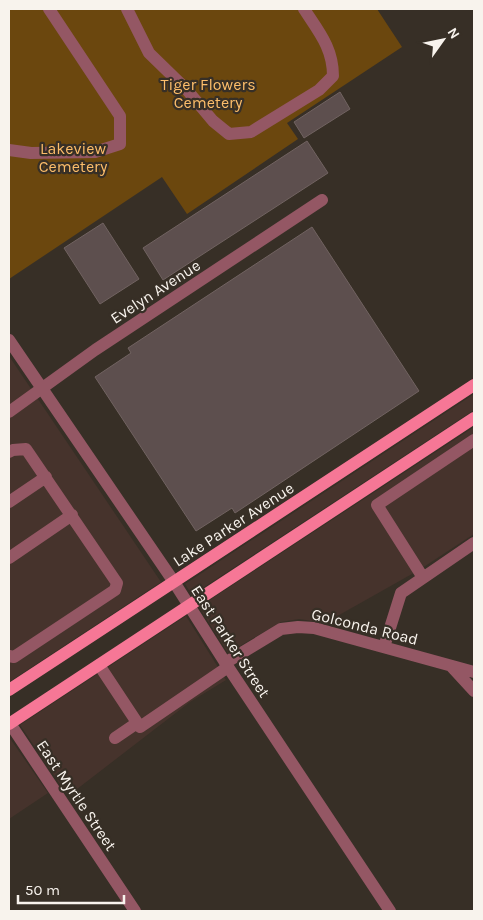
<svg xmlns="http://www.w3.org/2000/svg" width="483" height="920" viewBox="0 0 483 920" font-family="Karla,sans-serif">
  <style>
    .commercial { fill: #46332c }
    .green { fill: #6b470e }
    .building { fill: #5d4f4e; stroke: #716361 }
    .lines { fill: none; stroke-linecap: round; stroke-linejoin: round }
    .minor { stroke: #945764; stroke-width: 12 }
    .major { stroke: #f67796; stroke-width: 12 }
    .labels { text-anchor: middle; stroke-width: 4.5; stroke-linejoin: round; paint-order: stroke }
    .park-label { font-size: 16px; fill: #fcbd6a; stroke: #372f26 }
    .street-label { font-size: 16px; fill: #f8f3ed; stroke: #372f26 }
  </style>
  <rect width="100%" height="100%" fill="#372f26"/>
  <path class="commercial" d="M9,356L161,582L9,682Z
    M474,394V410L192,595L185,584Z
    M474,427V534L419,570L325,623L299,619L281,622L228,653L199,607Z
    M186,616L226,680L190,702L68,796L20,725Z
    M9,737L48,793L9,819Z"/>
  <path class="green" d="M9,9H377L402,47L287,123L298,139L187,214L162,177L9,279Z"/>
  <path class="building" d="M340,92L350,109L304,138L294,122Z
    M307,141L328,173L163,280L143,248Z
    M103,223L139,279L100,304L64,248Z
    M312,227L419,391L235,513L232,508L196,531L95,377L131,353L128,348Z"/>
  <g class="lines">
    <path class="minor" d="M127,9L149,53L187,90L213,121L229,134L251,132L319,90L333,76C333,48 319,32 304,9
      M9,150L31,153L95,152L120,144V116L49,9
      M9,340L174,582L228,667L390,911
      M9,412L95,350L322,200
      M9,452L13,450L26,449L117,583L115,590L14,657L9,656
      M9,502L46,477
      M9,558L72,515
      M422,576L377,505L474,440
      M384,647L401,593L474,543
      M225,663L281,629L298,627L314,628L474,672
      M99,665L140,727L228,667
      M451,666L474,691
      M9,722L135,911
      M115,738L137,723"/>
    <path class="major" d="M9,690L474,385
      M9,724L474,418"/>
  </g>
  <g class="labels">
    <g class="park-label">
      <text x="208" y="90">Tiger Flowers<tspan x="208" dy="18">Cemetery</tspan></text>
      <text x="73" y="154">Lakeview<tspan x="73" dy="18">Cemetery</tspan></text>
    </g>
    <g class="street-label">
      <text transform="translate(155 291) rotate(-33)" y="6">Evelyn Avenue</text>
      <text transform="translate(233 524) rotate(-33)" y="6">Lake Parker Avenue</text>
      <text transform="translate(365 626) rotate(14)" y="6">Golconda Road</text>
      <text transform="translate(231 641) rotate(57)" y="6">East Parker Street</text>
      <text transform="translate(77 795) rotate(56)" y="6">East Myrtle Street</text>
    </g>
  </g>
  <rect width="483" height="920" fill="none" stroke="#f8f3ed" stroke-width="20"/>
  <g transform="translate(443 40) rotate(57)" stroke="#372f26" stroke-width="4" paint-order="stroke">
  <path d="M0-4L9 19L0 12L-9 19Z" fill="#f8f3ed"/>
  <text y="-8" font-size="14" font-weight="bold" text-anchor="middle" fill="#f8f3ed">N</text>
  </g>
  <path d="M18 895v8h106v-8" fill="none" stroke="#f8f3ed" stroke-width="2.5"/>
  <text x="25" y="895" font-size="15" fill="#f8f3ed" stroke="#372f26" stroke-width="4" paint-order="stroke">50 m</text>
</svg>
